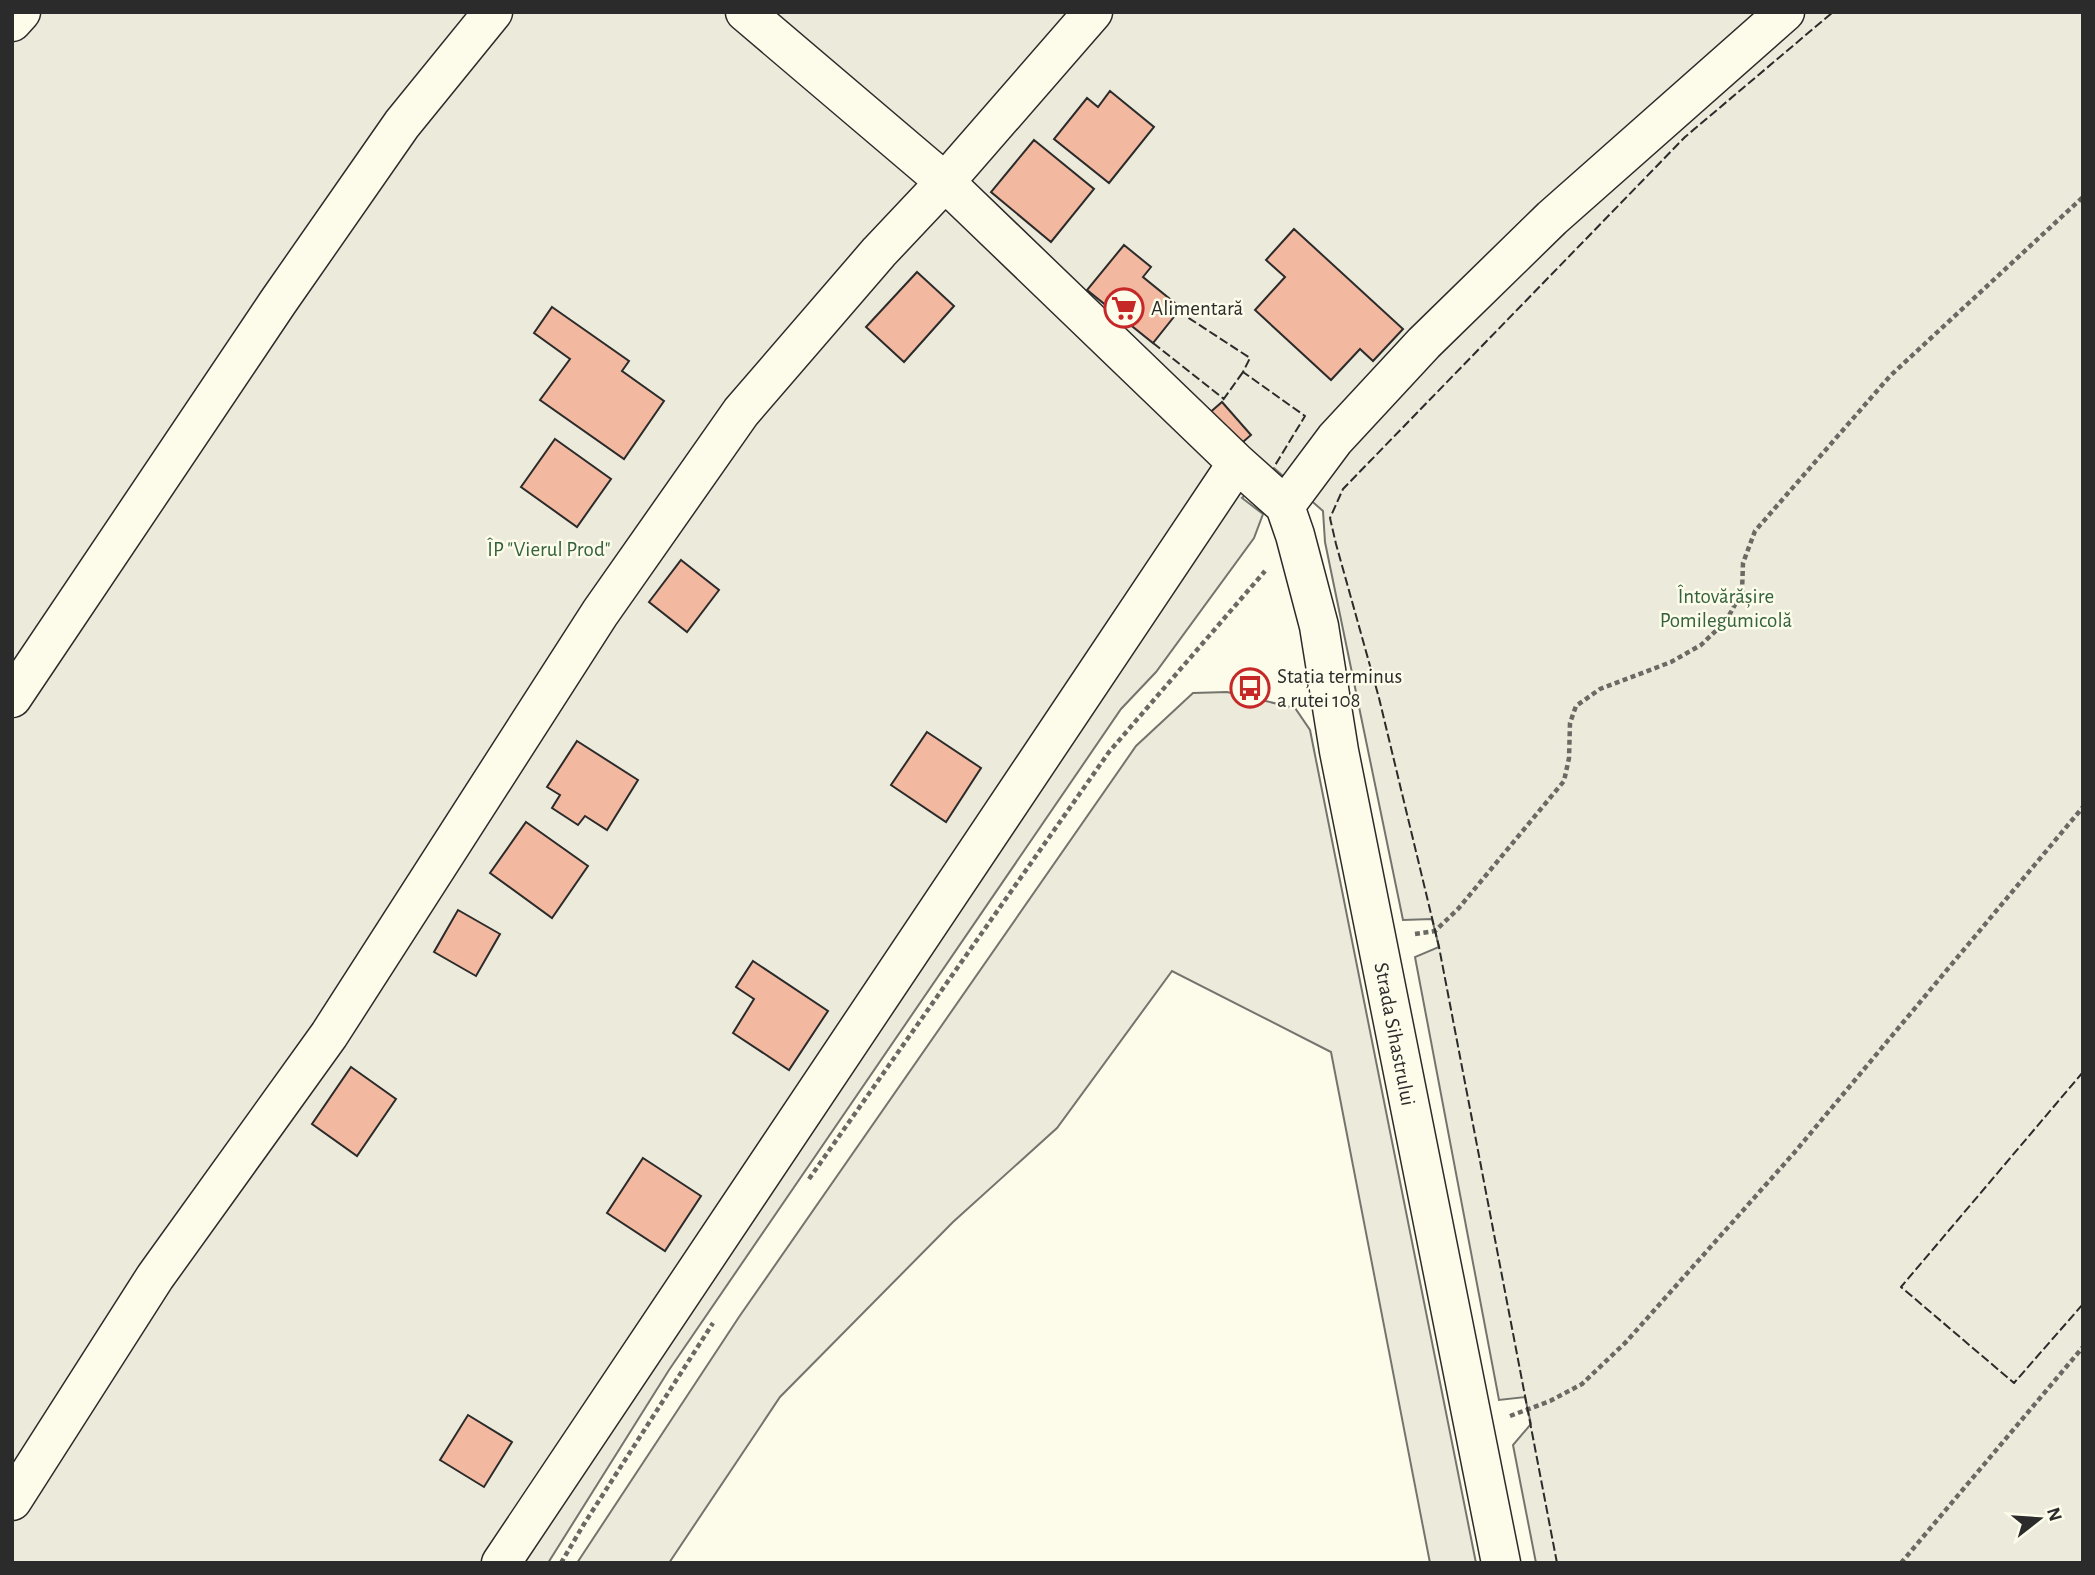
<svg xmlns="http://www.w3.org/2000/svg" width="2095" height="1575" viewBox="0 0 2095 1575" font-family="'Alegreya Sans',sans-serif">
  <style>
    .green { fill: #ecebdb; stroke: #74746e; stroke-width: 2 }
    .building { fill: #f2b8a0; stroke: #2b2b2b; stroke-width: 2 }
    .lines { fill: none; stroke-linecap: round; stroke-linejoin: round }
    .minor-casing { stroke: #2b2b2b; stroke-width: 41 }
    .path { stroke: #6a6964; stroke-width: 4.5; stroke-dasharray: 5 3.5; stroke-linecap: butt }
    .minor { stroke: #fdfbea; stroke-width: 38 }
    .fence { stroke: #2b2b2b; stroke-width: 2; stroke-dasharray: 9 3.5; stroke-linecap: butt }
    .labels { text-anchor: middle; stroke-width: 5; stroke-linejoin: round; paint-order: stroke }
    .poi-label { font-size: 21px; fill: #2b2b2b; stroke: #fdfbea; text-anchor: start }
    .park-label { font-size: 21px; fill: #34623c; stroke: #fdfbea }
    .street-label { font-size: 21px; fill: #2b2b2b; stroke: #fdfbea }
  </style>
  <rect width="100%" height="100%" fill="#fdfbea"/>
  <path class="green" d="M12,12H2083V1563H1536L1513,1445L1531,1424L1525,1397L1499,1400L1415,957L1439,947L1432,919L1403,920L1325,542L1323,511L1274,468L1242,498L1263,514L1254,538L1156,672L1121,709L669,1370L548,1563H12Z
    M1227,692L1295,708L1310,730L1476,1563H1430L1331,1052L1172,971L1057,1128L953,1222L780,1397L669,1563H577L739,1317L1136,746L1193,693Z"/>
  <path class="building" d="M1110,91L1154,127L1109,183L1054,139L1087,98L1098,107Z
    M1034,140L1094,189L1051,242L991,192Z
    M1294,229L1403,329L1373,361L1360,349L1331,380L1255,310L1285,277L1266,260Z
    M1124,245L1151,267L1143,277L1181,308L1153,343L1087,290Z
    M917,272L954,306L904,362L866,327Z
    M552,307L629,361L622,371L664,401L624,459L540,400L570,359L534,333Z
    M1222,402L1251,435L1236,448L1207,415Z
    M555,439L611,479L577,527L521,487Z
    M681,560L719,590L687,632L649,602Z
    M927,732L981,768L946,822L891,785Z
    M577,741L638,780L607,830L585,816L578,825L552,808L560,795L547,787Z
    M526,822L588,866L552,918L490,873Z
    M458,910L500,934L476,976L434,952Z
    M753,961L828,1011L789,1070L733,1033L754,999L736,987Z
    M351,1067L396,1099L357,1156L312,1124Z
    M643,1158L701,1196L665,1251L607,1213Z
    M468,1415L512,1442L484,1487L440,1460Z"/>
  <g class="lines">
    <g class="minor-casing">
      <path id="minor" d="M745,12L945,182L1237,463L1285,506L1295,535L1319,626L1339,751L1501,1563
        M12,22L21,12
        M1285,506L1335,439L1424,343L1552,218L1785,12
        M12,698L278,302L402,124L493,12
        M12,1501L155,1277L329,1035L600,613L741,412L879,252L945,182L1093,12
        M501,1563L1237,463"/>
    </g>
    <path class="path" d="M1415,934L1435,931L1458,909L1564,781L1569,758L1570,723L1576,706L1600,689L1671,662L1701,645L1726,621L1742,592L1743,563L1755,531L1890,376L2083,197
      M809,1179L1109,752L1265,571
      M1510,1416L1550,1401L1582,1384L1626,1342L1794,1153L2083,807
      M561,1563L584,1524L713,1323
      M1901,1563L2083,1347"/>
    <use href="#minor" class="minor"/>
    <path class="fence" d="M1178,311L1250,358L1243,372L1305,416L1274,467
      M1153,343L1224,399
      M1223,400L1243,372
      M2083,1072L1901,1287L2014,1383L2083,1304
      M1557,1563L1439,947L1379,698L1336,544L1330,518L1343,489L1685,137L1833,12"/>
  </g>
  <defs>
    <g id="supermarket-ring" transform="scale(2.0125)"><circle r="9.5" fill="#fdfbea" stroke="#c62828" stroke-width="1.5"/><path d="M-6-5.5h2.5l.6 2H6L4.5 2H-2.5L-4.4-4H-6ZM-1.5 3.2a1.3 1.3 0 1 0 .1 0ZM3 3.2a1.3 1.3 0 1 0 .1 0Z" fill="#c62828"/></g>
    <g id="bus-ring" transform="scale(2.0125)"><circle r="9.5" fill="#fdfbea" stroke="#c62828" stroke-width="1.5"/><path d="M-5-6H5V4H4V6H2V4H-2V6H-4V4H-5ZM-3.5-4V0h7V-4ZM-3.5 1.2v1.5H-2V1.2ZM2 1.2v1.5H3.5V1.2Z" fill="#c62828"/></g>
  </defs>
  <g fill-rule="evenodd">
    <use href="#supermarket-ring" x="1124" y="308"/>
    <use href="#bus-ring" x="1250" y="688"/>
  </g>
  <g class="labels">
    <g class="poi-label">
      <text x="1151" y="315">Alimentară</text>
      <text x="1277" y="683">Stația terminus<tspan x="1277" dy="24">a rutei 108</tspan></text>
    </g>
    <g class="park-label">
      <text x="549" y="556">ÎP "Vierul Prod"</text>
      <text x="1726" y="603">Întovărășire<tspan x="1726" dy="24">Pomilegumicolă</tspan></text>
    </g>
    <g class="street-label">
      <text transform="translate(1395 1034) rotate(79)" y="7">Strada Sihastrului</text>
    </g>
  </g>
  <rect width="2095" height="1575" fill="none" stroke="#2b2b2b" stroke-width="28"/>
  <g transform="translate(2039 1519) rotate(73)" stroke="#fdfbea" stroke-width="5" paint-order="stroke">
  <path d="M0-5L12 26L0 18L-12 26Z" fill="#2b2b2b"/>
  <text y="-10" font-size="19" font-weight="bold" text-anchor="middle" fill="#2b2b2b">N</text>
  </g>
</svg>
